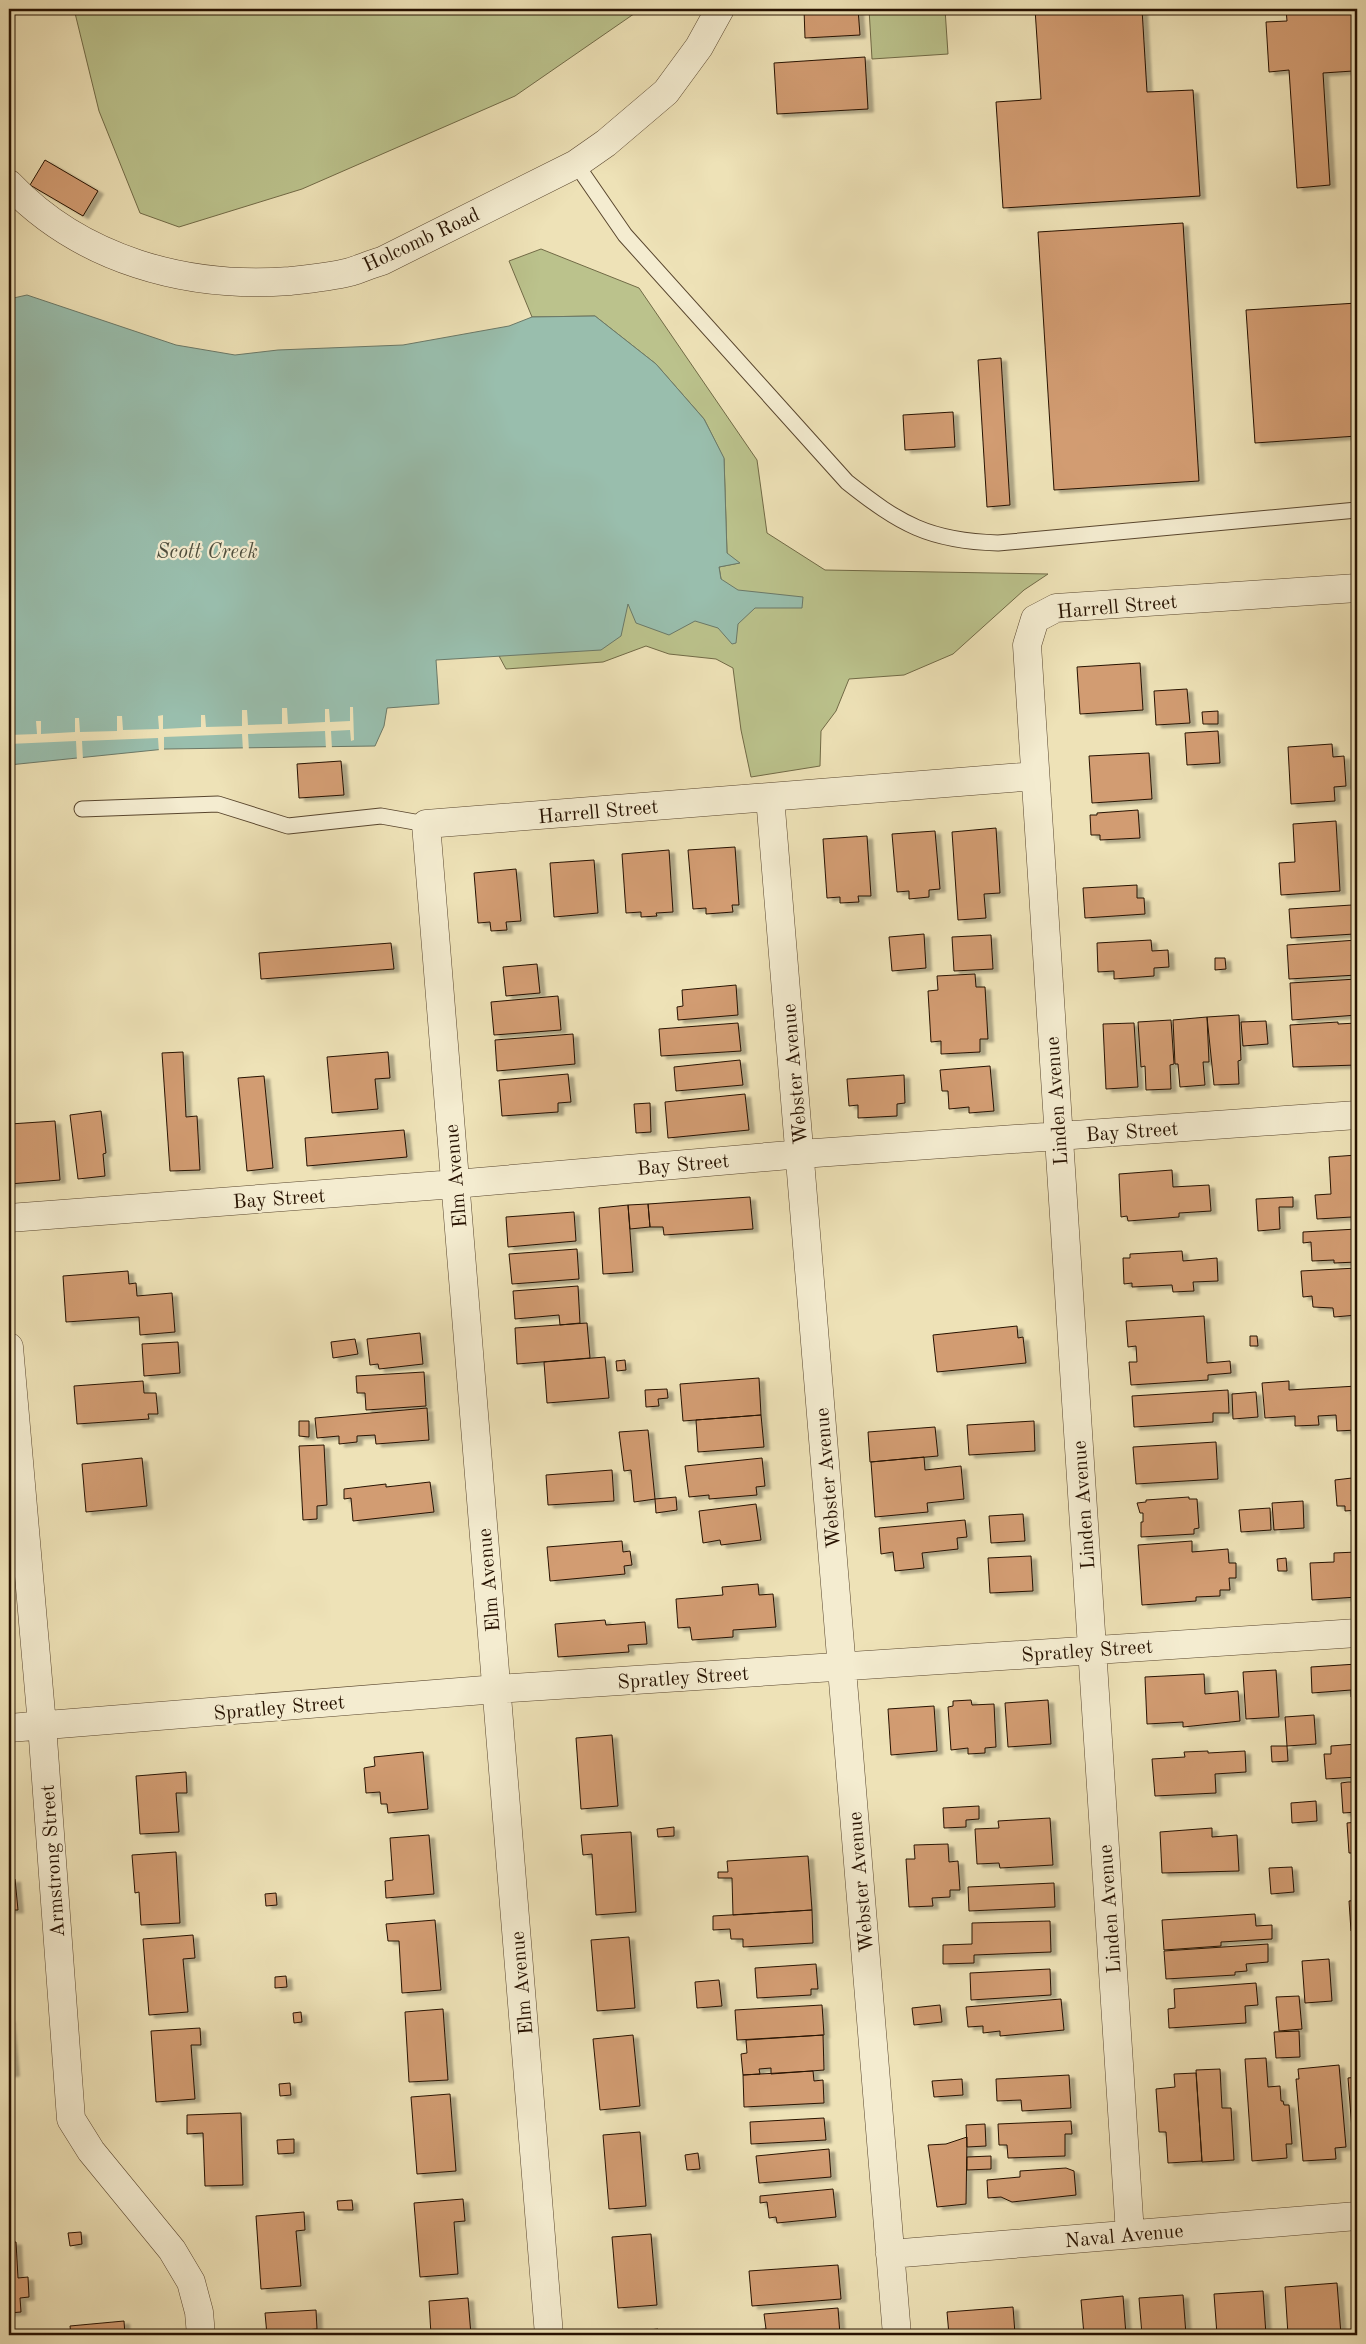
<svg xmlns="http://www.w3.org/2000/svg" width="1366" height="2344" viewBox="0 0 1366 2344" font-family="'Old Standard TT',serif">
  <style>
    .green { fill: #bbc28c; stroke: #716a46 }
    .water { fill: #99bead; stroke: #6b7968 }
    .pier { fill: #eee2b7 }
    .building { fill: #d29c72; stroke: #271201; filter: url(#shadow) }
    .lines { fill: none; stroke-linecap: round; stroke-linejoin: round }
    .lane-casing { stroke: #59462e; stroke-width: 17 }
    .street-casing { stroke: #59462e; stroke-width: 29 }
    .lane { stroke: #f4ecd0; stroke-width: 15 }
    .street { stroke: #f4ecd0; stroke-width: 28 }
    .labels { text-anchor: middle; stroke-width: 4.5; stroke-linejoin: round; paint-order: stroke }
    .street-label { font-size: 20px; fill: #271201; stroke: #f4ecd0 }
    .water-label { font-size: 21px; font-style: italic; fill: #4f4e3d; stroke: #f4ecd0 }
  </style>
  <defs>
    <filter id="shadow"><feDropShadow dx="5.5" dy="3" stdDeviation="1" flood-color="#0004"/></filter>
  </defs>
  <rect width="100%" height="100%" fill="#eee2b7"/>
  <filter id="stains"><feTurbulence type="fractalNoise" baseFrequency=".004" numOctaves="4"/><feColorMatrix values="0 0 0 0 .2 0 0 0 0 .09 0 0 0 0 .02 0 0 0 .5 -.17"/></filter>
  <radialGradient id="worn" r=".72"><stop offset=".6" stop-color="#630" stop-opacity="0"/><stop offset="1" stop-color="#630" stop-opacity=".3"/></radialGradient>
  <path class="green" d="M74,9H641L515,96L302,189L179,227L140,213L99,111Z
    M869,9H945L948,54L872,59Z
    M541,249L639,288L757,460L767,533L825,570L1048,574L1024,590L953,654L904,675L849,679L836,711L821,731L820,766L751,777L741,730L733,668L716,659L669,654L646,646L603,662L506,669L499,656L615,633L628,603L721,579L719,567L739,563L727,554L724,459L704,419L656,364L595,316L532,317L509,261Z"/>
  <path class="water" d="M27,295L176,345L235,355L278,350L403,345L509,326L532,317L595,316L656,364L704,419L724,458L727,553L740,563L719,567L721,579L738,590L803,597L802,608H755L738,624L736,643L732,644L718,628L695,621L669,635L636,623L628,604L621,636L601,650L436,660L439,704L387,708L384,726L375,746L165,749L9,765V299Z"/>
  <path class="pier" d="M350,707H353L354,740L351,741L350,730L331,731L332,749H326L325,731L248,734L249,751H243L242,734L164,737V752L159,753L158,738L82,741L83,760L77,761L76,741L9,744V735L37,734L36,721H41V734L75,732V718H79L80,732L117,731V716H122L123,730L159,729L158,716L163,715V729L201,727V715H205L206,727L242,726V710H247L248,725L282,724V708H287L288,724L325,722V709H329L330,722L350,721Z"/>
  <path class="building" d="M804,9H858L860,35L805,38Z
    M1035,9H1142L1147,92L1193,90L1200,196L1003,208L996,102L1041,99Z
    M1286,9H1319V14L1350,13V9H1357V84H1354L1353,71L1323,73L1330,185L1297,188L1289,70L1269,72L1266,22L1287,21Z
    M865,57L868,109L777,114L774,63Z
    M45,160L98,191L83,216L30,185Z
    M1183,223L1199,481L1054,490L1038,232Z
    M1357,303V436L1255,443L1246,310Z
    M1001,358L1010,505L987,507L978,360Z
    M953,412L955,447L905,450L903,415Z
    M1140,663L1143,710L1080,714L1077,667Z
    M1187,689L1190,723L1156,725L1154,691Z
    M1218,711V724H1203L1202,712Z
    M1218,731L1220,763L1187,765L1185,733Z
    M1332,744L1333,757L1344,756L1346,786L1334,787L1335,801L1291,804L1288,747Z
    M1149,753L1152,799L1092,803L1089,756Z
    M341,761L344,795L299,798L297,764Z
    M1138,810L1140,838L1100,840V835H1091L1090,815H1097V813Z
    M1336,821L1340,891L1281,895L1279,863L1295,862L1293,824Z
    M996,828L1000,893L984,894L986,918L958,920L952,832Z
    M935,831L940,889L929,890V897L909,899V891L897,892L892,834Z
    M867,836L871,896H858L859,902L840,903V897L827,898L823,839Z
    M735,847L739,905H732L733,912L706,914V908L693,909L688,850Z
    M669,850L673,912L656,913L657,916L641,917V912L626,913L622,854Z
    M594,860L598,913L554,917L550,863Z
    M516,869L521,921L506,922L507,930L491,931L490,922L478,923L474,873Z
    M1137,885V898H1144L1145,914L1085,918L1083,888Z
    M1352,905L1354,934L1291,938L1289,909Z
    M924,934L926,968L892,971L889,937Z
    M991,935L993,969L954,971L952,937Z
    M1151,940L1152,951L1168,950L1169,967L1154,968V976L1114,979V971L1098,972L1097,943Z
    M1357,940V975L1289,979L1287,945Z
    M391,943L394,969L261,979L259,953Z
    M1215,958H1225L1226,969L1215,970Z
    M537,964L540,993L506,996L503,967Z
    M975,974L976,987H985L988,1039H980V1052L941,1054V1041L931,1042L928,991L938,990L937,976Z
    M1357,979V1015L1292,1020L1290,983Z
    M736,985L738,1015L678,1020L677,1007L683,1006L682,990Z
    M558,996L561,1030L494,1035L491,1002Z
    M1239,1015L1241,1060L1238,1061L1239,1084L1214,1085L1207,1017Z
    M1207,1017L1209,1062H1203L1205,1085L1180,1087L1178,1064H1175L1173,1020Z
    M1171,1020L1174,1064L1170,1065L1171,1089L1146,1090L1145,1066L1141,1067L1138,1022Z
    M1266,1021L1268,1044L1243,1046L1241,1022Z
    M1338,1022V1024L1357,1023V1065L1293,1067L1290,1025Z
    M738,1023L741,1051L661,1056L659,1029Z
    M1134,1023L1138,1087L1106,1089L1103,1024Z
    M573,1034L575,1064L497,1071L495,1040Z
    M183,1052L186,1117L197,1116L200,1170L170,1171L162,1053Z
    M388,1052L390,1078L375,1079L378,1109L332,1113L327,1057Z
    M740,1060L743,1085L676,1091L674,1067Z
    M990,1066L994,1111L969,1113V1107L949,1109L948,1091H942L940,1070Z
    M568,1074L571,1102L558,1103V1112L502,1116L499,1080Z
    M904,1075L905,1103L897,1104V1116L858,1118V1105L849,1106L847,1079Z
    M264,1076L273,1168L247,1171L238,1078Z
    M745,1094L749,1130L668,1138L665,1102Z
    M650,1103L651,1132L636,1133L634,1104Z
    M101,1111L106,1153L103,1154L105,1176L78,1179L70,1115Z
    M55,1121L60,1180L9,1184L10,1124Z
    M404,1130L407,1157L307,1166L305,1138Z
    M1357,1155V1209H1352V1217L1317,1219L1315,1195L1331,1194L1329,1157Z
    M1172,1170L1173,1187L1209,1185L1211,1211L1179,1213V1217L1128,1221L1127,1216L1121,1217L1119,1174Z
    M750,1197L753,1229L664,1235L663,1227H650L648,1204Z
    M1293,1197V1207H1279L1280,1229L1258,1231L1256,1199Z
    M648,1204L650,1227L630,1229L628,1205Z
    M628,1205L633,1272L603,1274L599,1208Z
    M574,1212L576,1241L508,1247L506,1217Z
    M1357,1229V1262L1334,1263V1260L1312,1261L1311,1242L1303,1243V1232Z
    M577,1249L579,1279L512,1284L509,1254Z
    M1182,1251L1183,1261L1217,1258L1218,1281L1193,1282L1194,1291L1173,1292L1172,1285L1132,1287V1283L1124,1284L1123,1258H1130V1254Z
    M1357,1268V1315L1334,1317L1333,1308L1313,1307L1312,1296L1303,1297L1301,1271Z
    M128,1271L129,1284L136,1283L137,1296L172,1293L175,1332L140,1335L139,1317L66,1322L63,1276Z
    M578,1286L580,1323L560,1325L559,1315L515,1319L513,1291Z
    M1204,1316L1207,1363L1230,1361L1231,1373L1208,1375V1380L1131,1385L1129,1362H1137L1136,1346L1128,1347L1126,1321Z
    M587,1323L590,1358L517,1364L515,1328Z
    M1017,1326L1018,1338L1023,1337L1026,1363L937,1372L933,1335Z
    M420,1333L423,1364L379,1369L378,1364L370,1365L367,1339Z
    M1250,1336H1257L1258,1346H1250Z
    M355,1339L358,1354L333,1358L331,1342Z
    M178,1342L180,1373L144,1376L142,1344Z
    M605,1357L609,1398L547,1403L544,1362Z
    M625,1360L626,1370L617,1371L616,1361Z
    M424,1372L426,1406L366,1410L365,1393H357L356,1376Z
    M759,1378L761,1415L683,1421L680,1384Z
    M143,1381L144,1393H156L158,1414H148L149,1419L77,1424L74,1386Z
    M1289,1381V1390L1357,1386V1430L1337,1431L1336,1415L1318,1416L1319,1425L1295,1426V1416L1265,1418L1262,1383Z
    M667,1389L668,1398L658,1399L659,1406L646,1407L645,1390Z
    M1228,1390L1229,1413H1213V1422L1134,1427L1132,1396Z
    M1256,1392L1258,1417L1233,1419L1232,1394Z
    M427,1408L429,1440L376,1444L375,1435L357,1436V1442L339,1444V1436L317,1438L315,1418Z
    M761,1415L764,1447L698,1452L696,1420Z
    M299,1421H309V1437L299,1436Z
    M1034,1421L1035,1451L969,1455L967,1425Z
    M935,1427L938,1456L870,1462L868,1432Z
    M648,1430L655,1499L634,1502L631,1470L624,1471L619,1432Z
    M1216,1442L1218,1479L1136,1484L1133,1447Z
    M324,1445L327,1505L317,1506V1519L303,1520L299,1446Z
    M924,1457L925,1470L961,1466L964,1499L927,1503L928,1512L875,1517L871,1462Z
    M142,1458L147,1506L86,1512L82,1464Z
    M762,1458L765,1486L756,1487L757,1495L709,1499V1495L689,1497L685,1466Z
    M612,1470L614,1501L548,1505L546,1475Z
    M1352,1478H1357V1510L1345,1511V1506H1337L1335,1480Z
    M430,1482L434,1512L353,1521L351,1498L344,1499V1489L386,1484V1487Z
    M676,1497L677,1510L656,1513L655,1499Z
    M1189,1497V1499H1197L1199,1528L1194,1529V1534L1141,1537V1522H1143V1513H1140L1137,1503L1146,1502V1500Z
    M1303,1501L1304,1528L1274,1530L1272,1503Z
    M756,1504L761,1540L721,1545L720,1540L703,1543L699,1511Z
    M1270,1508L1271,1530L1241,1532L1239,1510Z
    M1023,1514L1025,1541L991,1543L989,1516Z
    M965,1520L967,1537L957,1538L958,1549L922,1553L924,1568L895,1571L893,1552L881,1554L879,1528Z
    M622,1541L623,1552L630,1551L632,1565L624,1566L625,1574L550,1581L547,1547Z
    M1192,1541V1552L1228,1549L1229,1563H1236V1578H1229L1230,1590H1220V1596L1196,1597V1601L1142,1605L1138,1545Z
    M1357,1552V1597L1312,1600L1310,1563L1334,1562V1553Z
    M1031,1556L1033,1591L990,1593L988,1558Z
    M1286,1558L1287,1571H1278L1277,1559Z
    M758,1584L759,1595L773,1594L776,1627L733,1630V1637L692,1640L690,1627L678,1628L676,1599L723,1595L722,1587Z
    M605,1620L606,1625L645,1622L647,1644L628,1645L629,1652L558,1657L555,1624Z
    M1357,1664V1697H1351V1690L1312,1693L1311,1667Z
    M1276,1670L1279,1717L1246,1719L1243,1672Z
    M1204,1674L1205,1694L1238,1691L1240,1721L1183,1727V1722L1147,1724L1145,1677Z
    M971,1700L972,1705L994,1704L996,1747L985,1748V1753L968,1754V1748L951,1750L948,1707L953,1706V1701Z
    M1048,1700L1051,1744L1008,1747L1005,1703Z
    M934,1706L937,1751L891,1755L888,1709Z
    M1314,1715L1316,1744L1287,1746L1285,1717Z
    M612,1735L618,1806L581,1809L576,1738Z
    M1357,1744V1777L1326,1779L1324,1754H1331V1746Z
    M1271,1746H1287L1288,1761L1272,1762Z
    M1208,1751V1753L1245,1751L1246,1772L1215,1774L1216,1793L1155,1796L1152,1759L1185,1757L1184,1752Z
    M423,1752L428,1809L388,1813L387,1804H381L380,1792L366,1793L364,1768L375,1766L374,1757Z
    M186,1772L187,1793H176L179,1832L140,1834L136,1776Z
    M1348,1782H1357V1812L1343,1813L1341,1783Z
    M1316,1801L1317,1821L1292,1823L1291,1803Z
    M979,1806V1819L966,1820V1827L944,1828L943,1808Z
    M1050,1818L1053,1865L1000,1868L999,1863L977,1864L975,1829L999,1828L998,1821Z
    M1357,1822V1853H1349L1347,1823Z
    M674,1827V1836L658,1837L657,1829Z
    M1212,1828V1837L1237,1835L1239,1871L1162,1873L1160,1832Z
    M631,1832L636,1912L596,1915L592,1854L583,1855L581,1835Z
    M429,1835L434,1894L386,1898L385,1881L393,1880L390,1838Z
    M948,1844L949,1862L958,1861L960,1890H950V1897L932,1898L933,1906L909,1907L906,1859H915L914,1845Z
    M176,1852L180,1923L141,1925L139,1892L135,1893L132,1855Z
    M808,1856L812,1910L733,1915L732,1878H718V1872H728L727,1861Z
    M1292,1867L1294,1892L1271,1894L1269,1868Z
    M15,1879L18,1910H9V1880Z
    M1054,1883L1055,1907L969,1911L968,1887Z
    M276,1893L277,1905L266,1906L265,1894Z
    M1357,1900V1931H1351L1349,1901Z
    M812,1910L813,1943L743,1947V1939H731L730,1929L713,1930V1916Z
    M1255,1914L1256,1926L1272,1925V1939L1221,1942V1946L1164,1950L1162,1920Z
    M435,1920L441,1990L402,1993L399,1941H388L386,1924Z
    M1050,1921L1051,1952L974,1955V1963L943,1964V1945L972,1944V1923Z
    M193,1935L195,1958L183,1959L188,2012L149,2015L143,1939Z
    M629,1937L635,2008L597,2011L591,1940Z
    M1268,1944V1962L1246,1964L1247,1971L1235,1972V1975L1166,1979L1164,1951Z
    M1329,1959L1332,2001L1305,2003L1302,1961Z
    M816,1964L818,1989H811V1995L757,1998L755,1968Z
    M1050,1969L1051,1995L971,2000L970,1973Z
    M286,1976L287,1987L275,1988V1977Z
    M719,1980L722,2006L697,2008L695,1982Z
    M1256,1983L1258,2005L1245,2006L1246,2023L1169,2028L1168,2009L1175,2008L1174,1989Z
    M1299,1996L1302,2029L1279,2031L1276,1997Z
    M1061,1999L1064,2030L1000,2036V2031L983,2033V2026L968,2027L966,2007Z
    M822,2005L824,2035L737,2040L735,2010Z
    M940,2005L942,2022L914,2025L912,2008Z
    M443,2009L448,2080L409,2082L405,2012Z
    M301,2012L302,2022L294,2023L293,2013Z
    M9,2019L14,2073L9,2074Z
    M200,2028L201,2045H191L195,2099L156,2102L151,2031Z
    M1299,2031L1300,2057L1276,2058L1274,2032Z
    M633,2035L640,2106L600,2110L593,2039Z
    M823,2035L824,2070L771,2074V2068L759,2069L760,2074L743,2075L741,2054L747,2053L746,2040Z
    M1266,2058L1268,2087L1280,2086L1281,2101H1283L1284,2105H1289L1292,2144H1286L1287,2158L1252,2161L1245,2059Z
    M1339,2065L1346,2147L1335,2148L1336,2159L1303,2161L1296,2079H1299L1298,2069Z
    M1220,2069L1222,2108H1231L1234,2160L1202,2162L1196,2070Z
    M813,2071L814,2081L823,2080L824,2103L744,2107L743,2075Z
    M1196,2073L1202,2161L1168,2163L1166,2132H1159L1156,2089L1175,2087L1174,2074Z
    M1069,2075L1071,2108L1022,2111L1021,2100L997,2101L996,2079Z
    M1357,2077V2155L1354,2156L1348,2078Z
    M962,2079L963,2095L934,2097L932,2081Z
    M290,2083L291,2095L280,2096L279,2084Z
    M450,2094L456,2171L417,2174L411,2097Z
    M241,2113L243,2185L205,2186L203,2133L187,2134V2115Z
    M824,2118L826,2140L751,2144L750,2122Z
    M1071,2121L1072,2134H1065V2156L1008,2158L1007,2145H999L998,2124Z
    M985,2124L986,2146L967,2147L966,2125Z
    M640,2132L646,2206L609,2209L603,2135Z
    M967,2137L966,2204L937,2207L928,2145L946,2144Z
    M294,2139V2153L278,2154L277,2140Z
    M829,2149L831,2177L759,2183L756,2156Z
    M698,2153L700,2169L687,2170L685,2155Z
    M991,2156V2169L967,2170V2157Z
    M1066,2168L1074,2171L1076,2195L1012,2202L1001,2197L988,2198L987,2180L1020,2177V2171Z
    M833,2189L836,2217L777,2223L776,2217L769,2218L767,2202L760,2203V2196Z
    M463,2199L465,2221L454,2222L458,2274L420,2277L414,2203Z
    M352,2200L353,2210H338L337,2201Z
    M304,2212L305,2230L296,2231L301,2286L261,2289L256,2216Z
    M81,2232L82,2244L70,2246L68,2233Z
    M651,2234L657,2305L618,2308L612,2237Z
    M9,2242H16L18,2278L28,2277L29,2297L20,2298L21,2312L9,2313Z
    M838,2265L841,2299L752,2306L749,2271Z
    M1337,2283L1341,2335H1288L1285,2287Z
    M1357,2285V2325L1352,2286Z
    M1263,2291L1266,2335H1217L1214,2294Z
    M1183,2295L1186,2335H1142L1139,2298Z
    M1123,2296L1126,2335H1084L1081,2300Z
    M468,2298L471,2335H431L429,2301Z
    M1013,2307L1015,2334L949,2335L947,2312Z
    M838,2308L840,2335H755L754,2330L766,2329L764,2314Z
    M316,2310L317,2329L306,2330V2335H267L265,2313Z
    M124,2321L125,2335H71L70,2326Z
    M658,2329L659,2335H620V2333Z"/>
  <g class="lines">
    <g class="lane-casing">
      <path id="lane" d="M576,164L625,235L847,482C900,524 929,541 998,543L1357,510
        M82,809L218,804L288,826L381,816L426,824"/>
    </g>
    <g class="street-casing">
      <path id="street" d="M9,184C81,260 187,289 290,281C309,279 330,277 350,272C360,269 371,264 382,261L576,164L606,143L666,92L699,47L720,9
        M770,797L897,2335
        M9,1218L455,1184L801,1154L1357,1115
        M9,1347L42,1725L71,2119L91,2151L172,2250L191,2282L199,2312L201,2335
        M9,1728L497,1689L1357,1633
        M1130,2234L1027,645L1035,619L1056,608L1357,588
        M890,2254L1357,2216
        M549,2335L426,824L1035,776"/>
    </g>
    <use href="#lane" class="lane"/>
    <use href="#street" class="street"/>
  </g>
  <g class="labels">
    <g class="street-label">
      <text transform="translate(421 239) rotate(-25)" y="7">Holcomb Road</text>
      <text transform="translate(1117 606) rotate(-5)" y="7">Harrell Street</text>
      <text transform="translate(598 811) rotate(-5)" y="7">Harrell Street</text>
      <text transform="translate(794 1074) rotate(-95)" y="7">Webster Avenue</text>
      <text transform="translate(1056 1101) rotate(-94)" y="7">Linden Avenue</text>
      <text transform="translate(1132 1131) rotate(-4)" y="7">Bay Street</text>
      <text transform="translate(683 1164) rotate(-5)" y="7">Bay Street</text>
      <text transform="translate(455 1176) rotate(-95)" y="7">Elm Avenue</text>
      <text transform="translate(279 1198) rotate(-4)" y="7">Bay Street</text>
      <text transform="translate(827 1478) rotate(-95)" y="7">Webster Avenue</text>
      <text transform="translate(1083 1505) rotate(-94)" y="7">Linden Avenue</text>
      <text transform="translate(488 1580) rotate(-95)" y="7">Elm Avenue</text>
      <text transform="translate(1087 1650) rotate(-4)" y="7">Spratley Street</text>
      <text transform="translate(683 1677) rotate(-4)" y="7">Spratley Street</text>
      <text transform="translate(279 1707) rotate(-5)" y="7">Spratley Street</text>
      <text transform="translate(52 1861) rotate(-94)" y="7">Armstrong Street</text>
      <text transform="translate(860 1882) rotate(-95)" y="7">Webster Avenue</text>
      <text transform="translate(1109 1909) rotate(-94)" y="7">Linden Avenue</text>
      <text transform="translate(521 1983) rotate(-95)" y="7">Elm Avenue</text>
      <text transform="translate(1124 2235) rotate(-5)" y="7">Naval Avenue</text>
    </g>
    <g class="water-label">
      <text x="207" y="558">Scott Creek</text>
    </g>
  </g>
  <rect width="1366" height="2344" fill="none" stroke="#eee2b7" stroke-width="30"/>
  <rect x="10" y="10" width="1346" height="2324" fill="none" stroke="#271201" stroke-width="2.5"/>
  <rect x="15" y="15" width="1336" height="2314" fill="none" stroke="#271201"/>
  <rect width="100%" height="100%" filter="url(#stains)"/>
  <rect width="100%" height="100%" fill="url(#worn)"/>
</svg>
